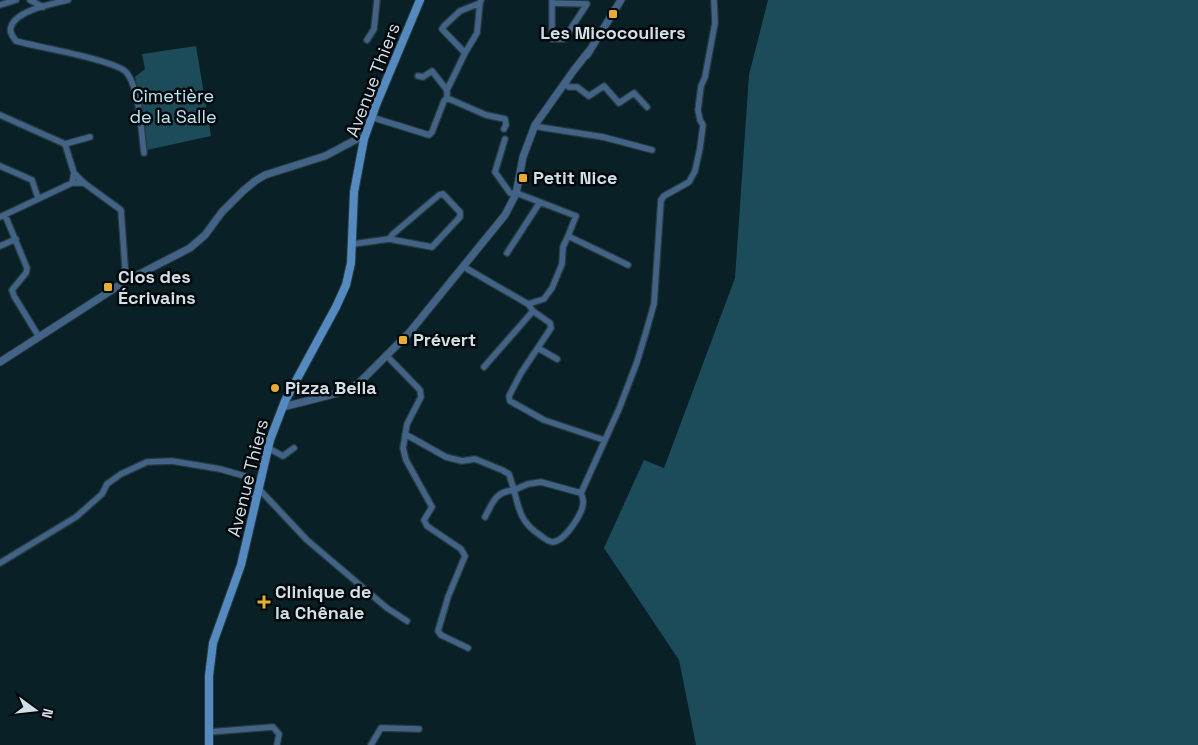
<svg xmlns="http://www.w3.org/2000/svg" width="1198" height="745" viewBox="0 0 1198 745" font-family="'Space Grotesk',sans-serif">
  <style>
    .green { fill: #1c4b59 }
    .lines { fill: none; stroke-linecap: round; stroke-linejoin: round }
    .minor-casing { stroke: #253b41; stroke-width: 8 }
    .tertiary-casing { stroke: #253b41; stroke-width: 9 }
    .secondary-casing { stroke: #253b41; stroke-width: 10 }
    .minor { stroke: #426385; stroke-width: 5.5 }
    .tertiary { stroke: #426385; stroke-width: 7 }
    .secondary { stroke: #558ac1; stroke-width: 8 }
    .poi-dot { fill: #e6ac36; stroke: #02080b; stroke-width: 2 }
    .labels { text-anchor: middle; stroke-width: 5; stroke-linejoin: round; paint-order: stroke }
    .poi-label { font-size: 18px; font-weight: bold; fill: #d2dfe4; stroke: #02080b; text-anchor: start }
    .street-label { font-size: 18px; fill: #d2dfe4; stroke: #02080b }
    .park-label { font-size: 18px; fill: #bce5f4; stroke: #02080b }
  </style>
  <rect width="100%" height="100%" fill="#092027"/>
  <path class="green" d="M768,0H1198V745H696L679,660L604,548L644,460L664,468L735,278L749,75Z
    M196,46L211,136L147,150L135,77L145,69L142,54Z"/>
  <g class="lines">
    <g class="minor-casing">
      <path id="minor" d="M30,0L43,7
        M68,0C53,4 16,10 11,27C9,32 13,37 16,41C36,47 117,60 127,73C140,91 141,131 144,153
        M480,3L460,11L444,26L442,29L465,53L477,33L480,3L481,0
        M552,3L587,4L564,39H552V0
        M0,5L16,0
        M367,40L374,29L377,0
        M565,84L569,87H577L589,96L604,86L619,103L634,93L647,107
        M447,90L465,53
        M447,98L486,115L505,119L506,125L504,129
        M0,115L65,144L74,173
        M371,117L429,135L432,132L444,101L447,98V90L432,71L423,77L418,76
        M535,125L539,127L603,137L652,150
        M505,139L495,172L510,193L519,194L576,216L568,236L628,265
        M65,144L90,137
        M0,166L32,180L38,198
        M72,183L74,173L84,183
        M5,215L27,268L26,273L12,290L14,296L39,337
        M0,217L72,183H84L121,210L126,281
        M353,244L389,239L432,247L460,217V212L443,194L439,195L393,234L389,239
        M0,246L16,239
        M507,253L540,202
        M464,267L528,304L533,311L550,323L551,328L521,373L509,396L510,401L544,420L604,440
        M528,304L544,299L552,288L562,264L563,247L568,236
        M538,348L557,359
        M386,355L420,390L421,397L407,424L403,448L406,460L432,507L424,520L427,526L461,549L465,556L448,597L438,631L441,635L468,648
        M484,367L533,311
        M405,434L446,457L462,461L475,459L502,470L509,474L514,490C495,492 493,502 485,517
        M268,448L283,456L294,448
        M541,482L581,493C582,496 584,500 583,504C582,514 565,541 553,542C548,542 544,538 540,535C521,523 519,510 514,490L528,484Z
        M259,489L307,540L387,608L407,621
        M581,493L619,409L637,362L646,332L654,304L661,200L664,196L689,182L695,171L700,148L703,125L700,120L698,110L701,86L705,77L715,23L714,0
        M0,563L76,517L102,494L107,484L121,474L147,462L172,461L220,469L248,477L252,495L257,497
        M209,732L273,727L279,734L277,745
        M371,745L381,728L419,729"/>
    </g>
    <g class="tertiary-casing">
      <path id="tertiary" d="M587,55L621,0
        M0,362L126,281L190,248L205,235L222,212L243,191L255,181L265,175L325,156L359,138L364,139
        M283,407L346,391L359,383L409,333L505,215L516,194L523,157L535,125L574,70L589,51"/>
    </g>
    <g class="secondary-casing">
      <path id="secondary" d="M209,745V676L213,643L241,565L270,440L285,401L336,307L346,285L351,263L354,192L364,139L376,105L420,0"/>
    </g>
    <use href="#minor" class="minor"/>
    <use href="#tertiary" class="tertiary"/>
    <use href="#secondary" class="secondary"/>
  </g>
  <g class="poi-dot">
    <rect x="608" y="9" width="10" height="10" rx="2.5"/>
    <rect x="518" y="173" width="10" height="10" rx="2.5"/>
    <rect x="103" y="282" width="10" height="10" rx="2.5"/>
    <rect x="398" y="335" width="10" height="10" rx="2.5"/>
    <circle cx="275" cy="388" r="5"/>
    <path d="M261.5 594.5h5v5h5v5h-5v5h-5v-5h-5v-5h5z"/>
  </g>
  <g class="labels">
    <g class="poi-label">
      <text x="613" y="39" text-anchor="middle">Les Micocouliers</text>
      <text x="533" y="184">Petit Nice</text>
      <text x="118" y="283">Clos des<tspan x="118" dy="21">Écrivains</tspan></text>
      <text x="413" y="346">Prévert</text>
      <text x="285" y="394">Pizza Bella</text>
      <text x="275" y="598">Clinique de<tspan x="275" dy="21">la Chênaie</tspan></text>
    </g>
    <g class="street-label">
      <text transform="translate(373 80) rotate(-69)" y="6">Avenue Thiers</text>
      <text transform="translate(248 478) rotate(-76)" y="6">Avenue Thiers</text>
    </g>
    <g class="park-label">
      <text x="173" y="102">Cimetière<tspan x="173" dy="21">de la Salle</tspan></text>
    </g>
  </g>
  <g transform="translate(35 710) rotate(105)" stroke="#02080b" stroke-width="4" paint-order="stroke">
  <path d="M0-4L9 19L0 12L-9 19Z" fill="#d2dfe4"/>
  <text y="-8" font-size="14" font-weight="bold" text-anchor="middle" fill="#d2dfe4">N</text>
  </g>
</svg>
